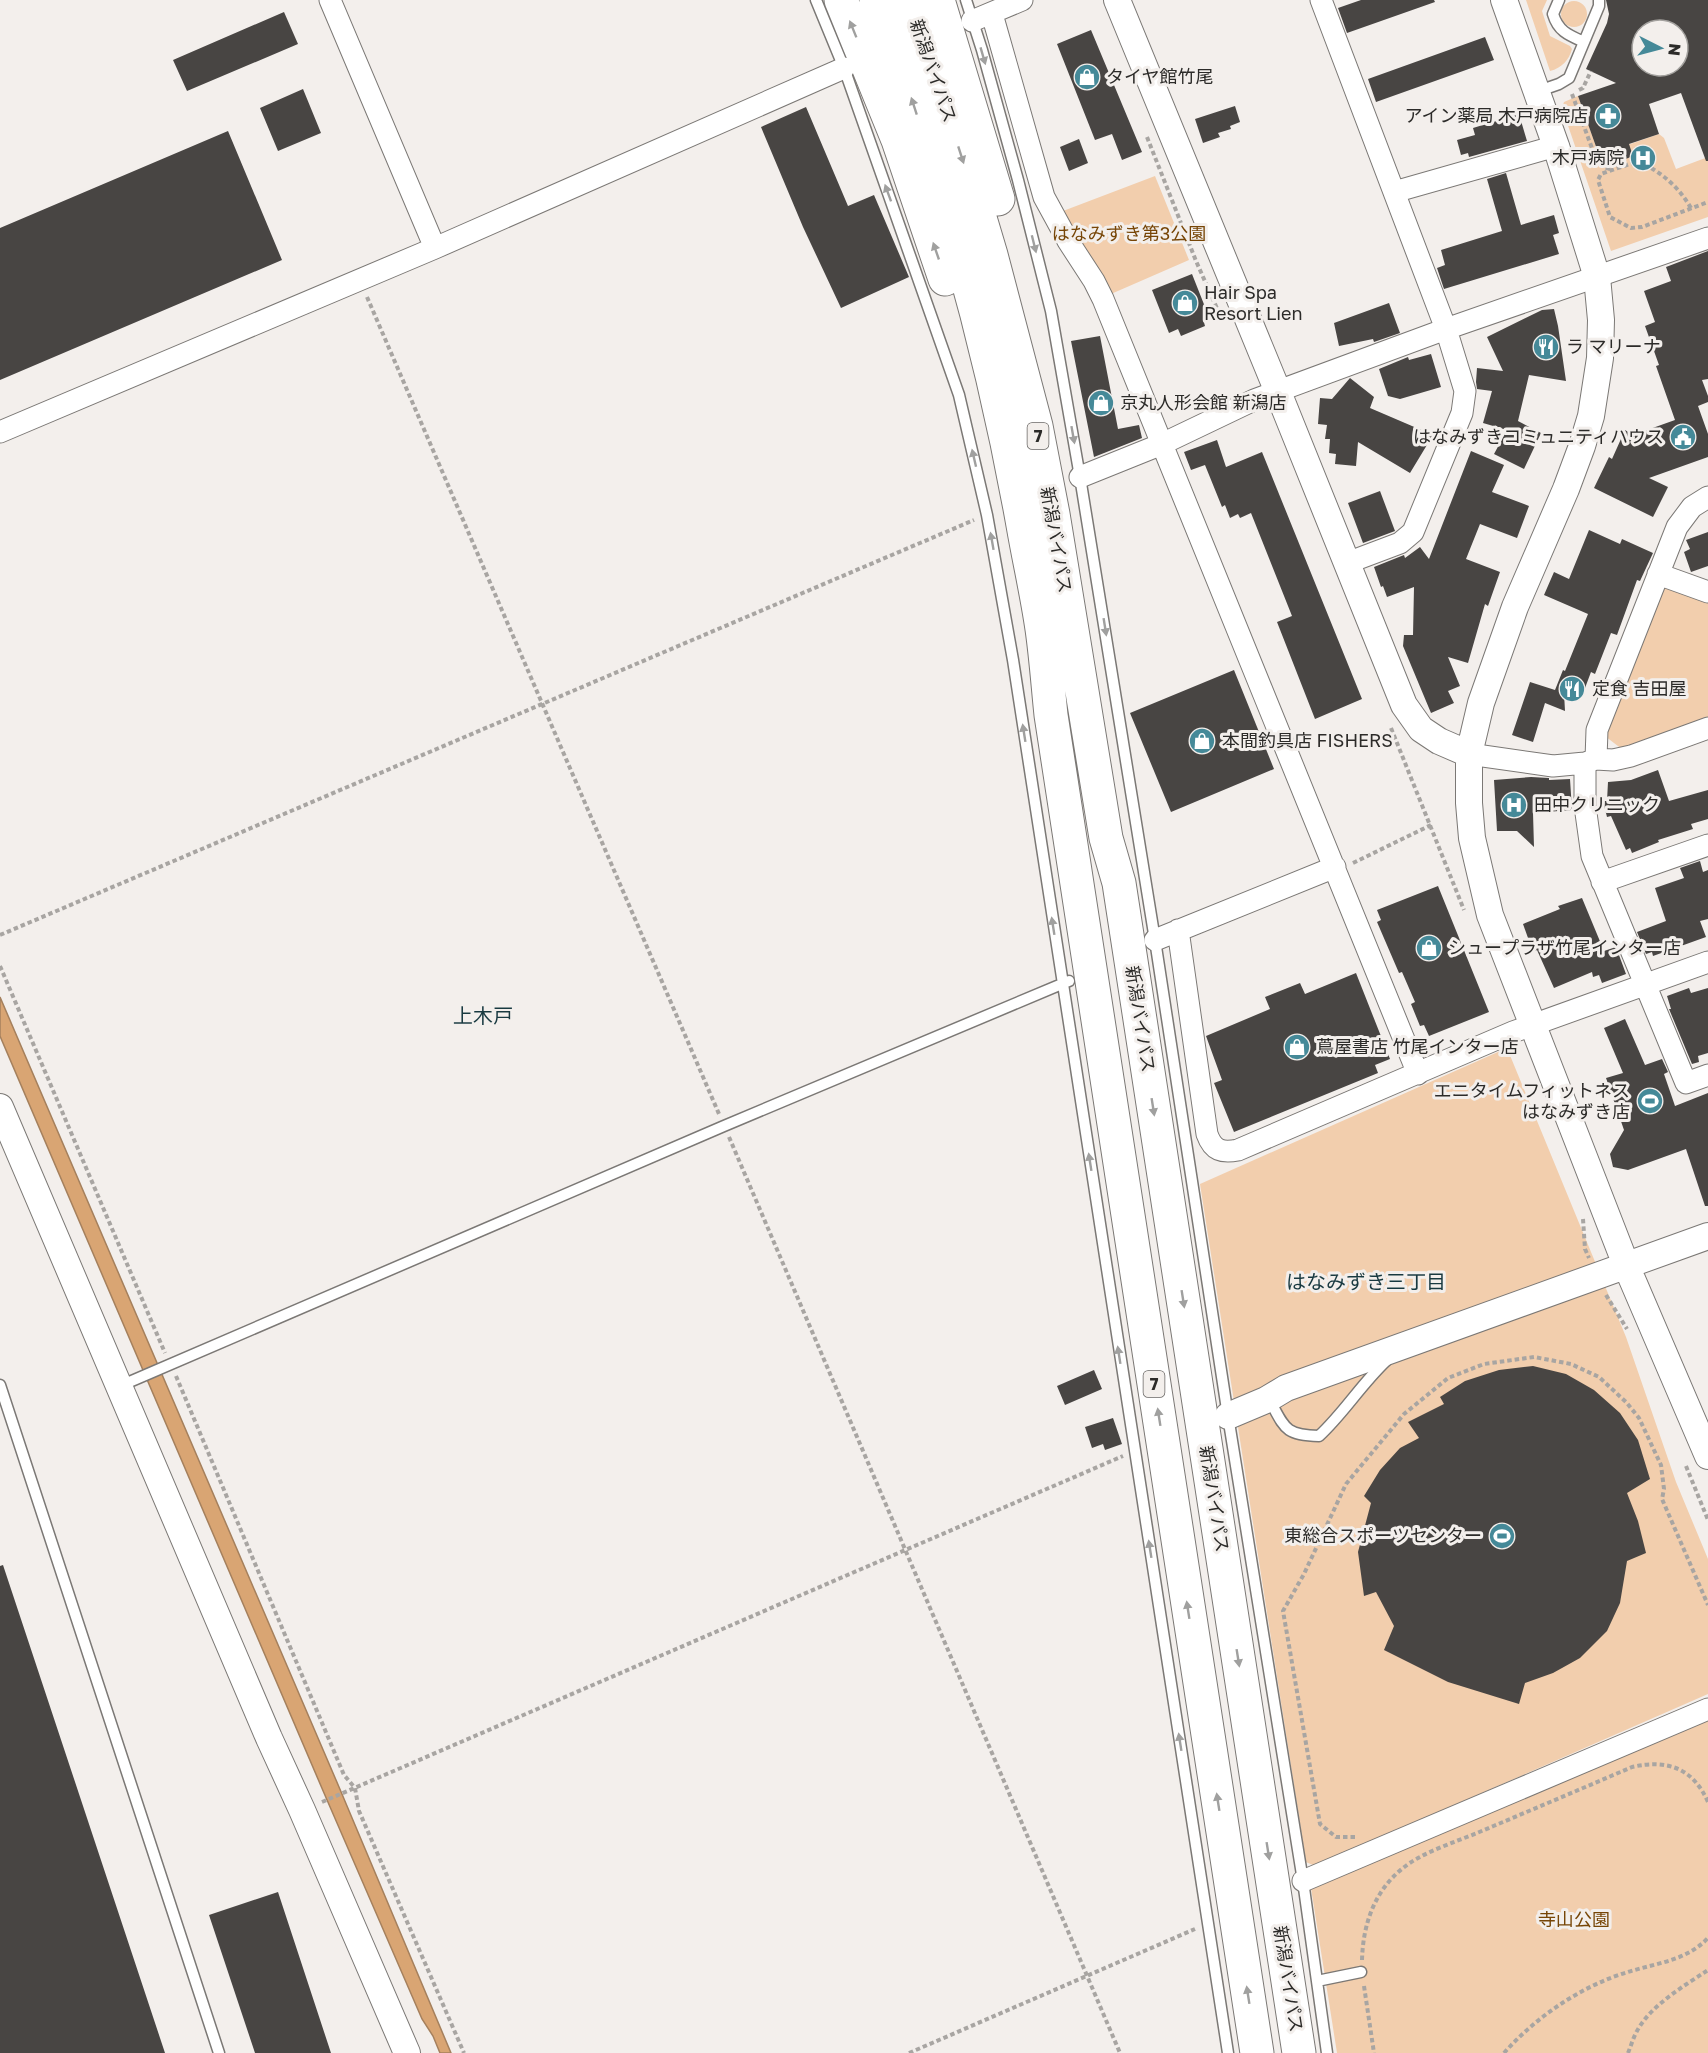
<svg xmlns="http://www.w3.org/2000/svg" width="1708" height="2053" viewBox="0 0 1708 2053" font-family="'Golos Text','Noto Sans JP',sans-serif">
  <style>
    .green { fill: #f2cead }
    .water { fill: #d9a573; stroke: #a5805d; stroke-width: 1.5 }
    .building { fill: #484543; fill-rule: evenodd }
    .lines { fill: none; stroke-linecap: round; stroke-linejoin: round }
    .service-casing { stroke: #7b7875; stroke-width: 13 }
    .minor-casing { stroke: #7b7875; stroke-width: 23 }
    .tertiary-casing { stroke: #7b7875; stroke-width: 28 }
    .trunk-casing { stroke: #7b7875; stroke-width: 35 }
    .path { stroke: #a8a5a2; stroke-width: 4; stroke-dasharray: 4.5 3; stroke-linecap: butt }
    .service { stroke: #fff; stroke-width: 10 }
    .minor { stroke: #fff; stroke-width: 21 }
    .tertiary { stroke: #fff; stroke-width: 26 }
    .trunk { stroke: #fff; stroke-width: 33 }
    .oneway { fill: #a0a09f }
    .labels { text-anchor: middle; stroke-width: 6; stroke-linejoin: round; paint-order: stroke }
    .shield { fill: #f3efec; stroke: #686664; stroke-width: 1.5 }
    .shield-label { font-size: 16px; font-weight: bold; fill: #2c2b29 }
    .street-label { font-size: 18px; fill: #2c2b29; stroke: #f3efec }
    .poi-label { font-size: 18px; fill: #2c2b29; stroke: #f3efec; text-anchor: start }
    .park-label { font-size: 18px; fill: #774607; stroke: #f3efec }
    .neighbourhood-label { font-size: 20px; fill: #183940; stroke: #f3efec }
  </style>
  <rect width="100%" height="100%" fill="#f3efec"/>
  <path class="green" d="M1526,0H1547L1542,11L1550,36L1570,46L1572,49C1569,60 1562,68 1550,71Z
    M1561 14a13 13 0 1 1 26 0a13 13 0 1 1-26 0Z
    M1578,96L1599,155L1659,134L1664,138L1676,169L1708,157V217L1611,251L1562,108L1564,102Z
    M1155,176L1189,260L1111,294L1063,211Z
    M1658,574L1708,592V728L1631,756L1597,730Z
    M1507,1048L1626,1337L1676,1482L1708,1559V1694L1315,1866L1306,1862L1200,1184Z
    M1708,1717V2053H1337L1311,1888Z"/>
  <path class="water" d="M0,997L339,1787L451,2053H440L433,2036L422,2019L324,1793L0,1036Z"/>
  <path class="building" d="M1361,0H1434L1435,2L1347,33L1338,8Z
    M1606,0H1708V161H1706L1681,93L1649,104L1659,134L1629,144L1633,156L1616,163L1612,150L1599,155L1578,96L1616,83L1586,69L1607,23L1609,14ZM1642,30H1678V66H1642Z
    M284,12L298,44L187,91L173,60Z
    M1091,30L1142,152L1122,160L1112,134L1095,140L1057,44Z
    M1485,37L1494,60L1376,102L1368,79Z
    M303,89L321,133L278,151L260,108Z
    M1235,106L1240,122L1230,126L1231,129L1218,133L1220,137L1203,143L1195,119Z
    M806,107L848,206L874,195L909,277L841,308L803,227L761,127Z
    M1519,114L1527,141L1469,157L1468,153L1461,155L1457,140L1475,135L1473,128Z
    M228,131L282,260L0,380V228Z
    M1079,139L1088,163L1069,171L1060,147Z
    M1506,173L1521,225L1554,215L1559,233L1553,235L1559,254L1444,289L1437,268L1445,265L1441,250L1502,231L1487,179Z
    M1708,251V379L1702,380L1708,396V402L1698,406L1708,434V457L1649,478L1668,487L1653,517L1594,488L1609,457L1612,459L1625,430L1633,435L1675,420L1656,366L1659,365L1645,326L1655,322L1644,291L1671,281L1666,267Z
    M1192,274L1209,317L1203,319L1205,326L1181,336L1178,329L1169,333L1152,290Z
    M1389,303L1400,333L1374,342L1373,339L1339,346L1334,323Z
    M1554,309L1558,326L1566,381L1529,375L1518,421L1541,433L1524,469L1494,454L1507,430L1483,423L1492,391L1477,389L1476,382L1477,368L1503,371L1487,337L1542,310Z
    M1100,336L1118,429L1139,425L1142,438L1094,457L1071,341Z
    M1431,354L1441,387L1400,399L1388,396L1379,369L1408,357L1409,360Z
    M1350,378L1374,397L1370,408L1433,435L1410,473L1358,442L1356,466L1335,464L1336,454L1329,453L1330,439H1325L1327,425L1318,424L1320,398L1332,399Z
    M1217,440L1226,467L1262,452L1362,699L1315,719L1277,622L1292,616L1251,513L1240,518L1238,514L1230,518L1225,505L1222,507L1205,465L1191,470L1184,452Z
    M1471,451L1504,465L1492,492L1529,506L1517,538L1480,524L1466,559L1500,572L1488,606L1485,604L1468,663L1448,657L1460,686L1448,691L1454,703L1431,713L1403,646L1404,635H1413L1414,587L1387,597L1383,586L1381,587L1374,567L1404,555L1405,558L1420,547L1429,559Z
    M1380,491L1395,531L1363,543L1348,503Z
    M1589,530L1620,544L1622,539L1653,553L1640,581L1637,580L1617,635L1611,633L1595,674L1591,672L1585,688L1561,692L1564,693L1565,711L1545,703L1533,742L1512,735L1530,682L1555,690L1563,670L1565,671L1588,614L1544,595L1554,572L1569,579Z
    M1708,532V566L1691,572L1684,552L1690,549L1686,540Z
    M1234,670L1274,769L1171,812L1130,713Z
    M1658,770L1669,801L1708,790V819L1691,824L1693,829L1658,840L1659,842L1632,853L1630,848L1626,850L1611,816L1607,817L1603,801H1607L1608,782L1631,780Z
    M1531,777L1549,778V780L1570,779L1572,810L1533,813L1534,847L1517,831H1497L1494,780Z
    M1700,861L1703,872L1708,870V919L1700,921L1706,937L1653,956L1652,952L1646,954L1637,932L1666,921L1655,888L1684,878L1680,868Z
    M1438,886L1489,1012L1429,1036L1424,1025L1420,1026L1411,1004L1415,1002L1402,972L1399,973L1377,922L1381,920L1377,910Z
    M1582,898L1604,951L1616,947L1626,974L1602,983L1599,975L1593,977L1592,972L1554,988L1537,950L1533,952L1523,924L1560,909L1558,906Z
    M1356,973L1390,1059L1375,1065L1378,1073L1234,1132L1214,1083L1222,1080L1206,1036L1270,1009L1265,997L1300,983L1305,994Z
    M1689,988L1691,993L1708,988V1053L1698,1056L1699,1062L1692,1064L1669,1009H1671L1667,996Z
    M1625,1019L1645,1065L1662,1059L1668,1072L1664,1074L1675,1106L1708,1093V1206H1705L1686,1149L1628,1170L1613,1167L1610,1154L1624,1130L1606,1078L1623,1073L1604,1028Z
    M1533,1366L1566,1374L1594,1390L1620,1413L1638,1440L1650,1479L1627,1493L1638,1521L1646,1553L1627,1561L1620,1603L1607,1631L1580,1658L1553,1673L1525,1683L1519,1704L1448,1682L1384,1650L1394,1626L1376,1592L1364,1596L1358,1552L1371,1503L1364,1496L1380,1470L1400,1448L1419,1438L1408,1422L1444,1404L1440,1397L1465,1381L1499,1370Z
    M1094,1370L1102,1389L1065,1405L1057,1386Z
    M1113,1418L1122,1444L1105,1450L1103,1444L1092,1448L1085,1427Z
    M3,1565L165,2053H0V1566Z
    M278,1892L331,2053H255L209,1915Z"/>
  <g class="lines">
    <g class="service-casing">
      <path id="service" d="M816,0L844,68L959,395L987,515L1013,660L1228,2053
        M966,0L982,50L1018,180L1051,311L1080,477L1155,940L1228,1416L1303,1881L1327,2053
        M1559,0L1553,14C1558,31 1568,35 1584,42
        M1536,92L1559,84L1569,78L1599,6V0
        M0,1385L219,2053
        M120,1386L724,1126L1069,981
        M1269,1399C1285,1428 1284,1435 1319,1436C1344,1413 1362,1383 1387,1360
        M1317,1981L1361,1972"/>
    </g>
    <g class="minor-casing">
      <path id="minor" d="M330,0L435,248
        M1321,0L1446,329L1465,391L1462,413L1413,532L1400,543L1347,563
        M992,14L1044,197L1068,241L1094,281L1103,299L1418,1074
        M972,21L1022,0
        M1394,192L1556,146
        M0,432L435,248L844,68
        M1080,477L1162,444L1254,400L1446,329L1708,238
        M1658,574L1708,592
        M1469,754L1553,766L1585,763L1596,759L1613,760L1631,756L1708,728
        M1596,759L1597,730L1677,527L1692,507L1708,497
        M1585,763V806L1592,856L1686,1083L1708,1075
        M1602,882L1708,845
        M1178,930L1207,1134C1213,1151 1222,1153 1238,1150L1513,1032L1708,962
        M1155,940L1335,867
        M1303,1881L1708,1709"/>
    </g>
    <g class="tertiary-casing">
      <path id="tertiary" d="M1117,0L1278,392L1404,705L1421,729L1439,741L1469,754
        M1504,0L1556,146L1597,277L1601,320L1600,358L1591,416L1582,446L1566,489L1515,607L1481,703L1469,754V803L1472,838L1490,915L1626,1265L1708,1456
        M0,1107L269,1738L302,1810L407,2053
        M1228,1416L1266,1400L1286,1388L1708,1236"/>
    </g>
    <g class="trunk-casing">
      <path id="trunk" d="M841,0L898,140L945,279
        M876,0C941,170 991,346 1023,525C1029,560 1037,594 1042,629C1046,657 1048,686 1051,715L1257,2053
        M909,0L966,171L991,255L1036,426L1053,514L1106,838L1119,883L1299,2053
        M938,0L998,199"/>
    </g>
    <path class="path" d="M1579,90L1583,88L1591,71
      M1572,94L1596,159L1604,167L1612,170
      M1147,137L1196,261L1219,313
      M1691,208C1678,186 1661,172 1638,161L1601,174L1598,180L1610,217L1631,228L1642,227L1708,202
      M367,297L719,1114
      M1391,728L1464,910
      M1353,863L1431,825
      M0,935L974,520
      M0,966L165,1353
      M729,1137L1120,2053
      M1583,1219L1585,1249L1589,1258
      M1606,1295L1627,1329
      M176,1376L344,1775L355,1788L359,1811L464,2053
      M1686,1466L1708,1520
      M322,1802L1123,1456
      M1355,1837H1336L1320,1824L1283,1611L1304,1574L1346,1484L1404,1414L1448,1378L1484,1364L1534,1357L1571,1364L1599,1377L1626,1402L1639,1418L1661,1465L1664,1489L1662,1499L1708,1605
      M1362,1960C1363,1925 1374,1891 1403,1868C1421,1853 1455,1842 1477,1833C1529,1811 1581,1789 1632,1767C1667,1759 1693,1768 1708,1802
      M1364,1986L1374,2053
      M909,2053L1195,1929
      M1504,2053C1536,2017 1581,1986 1628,1972C1656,1963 1686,1961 1708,1938
      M1628,2053C1631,2046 1633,2038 1637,2031C1651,2005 1684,1986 1708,1970"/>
    <use href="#service" class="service"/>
    <use href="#minor" class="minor"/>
    <use href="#tertiary" class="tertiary"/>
    <use href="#trunk" class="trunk"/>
  </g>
  <defs><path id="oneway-solid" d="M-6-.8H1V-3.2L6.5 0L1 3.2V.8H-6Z" transform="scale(1.5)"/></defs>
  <g class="oneway">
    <use href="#oneway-solid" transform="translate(853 29) rotate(-112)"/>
    <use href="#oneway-solid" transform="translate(983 56) rotate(74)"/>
    <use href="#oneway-solid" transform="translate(914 106) rotate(-108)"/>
    <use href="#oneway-solid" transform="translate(961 155) rotate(72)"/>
    <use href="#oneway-solid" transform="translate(888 193) rotate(-110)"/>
    <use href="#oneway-solid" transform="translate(1034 244) rotate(76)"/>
    <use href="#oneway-solid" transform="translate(936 251) rotate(-109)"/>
    <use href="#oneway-solid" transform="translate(1073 435) rotate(80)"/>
    <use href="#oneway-solid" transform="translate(974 458) rotate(-103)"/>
    <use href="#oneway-solid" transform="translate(992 541) rotate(-100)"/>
    <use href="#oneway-solid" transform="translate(1105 627) rotate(81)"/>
    <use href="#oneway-solid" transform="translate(1024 733) rotate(-99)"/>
    <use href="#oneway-solid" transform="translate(1053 926) rotate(-99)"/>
    <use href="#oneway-solid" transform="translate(1153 1107) rotate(81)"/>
    <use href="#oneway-solid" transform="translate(1090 1162) rotate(-99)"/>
    <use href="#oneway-solid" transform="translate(1183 1299) rotate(81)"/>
    <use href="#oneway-solid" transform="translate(1119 1355) rotate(-99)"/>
    <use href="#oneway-solid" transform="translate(1159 1417) rotate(-99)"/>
    <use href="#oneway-solid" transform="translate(1150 1549) rotate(-99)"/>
    <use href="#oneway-solid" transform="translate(1188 1610) rotate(-99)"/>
    <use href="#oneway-solid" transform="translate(1238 1658) rotate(81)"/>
    <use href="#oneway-solid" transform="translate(1180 1742) rotate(-99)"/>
    <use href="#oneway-solid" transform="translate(1218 1802) rotate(-99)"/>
    <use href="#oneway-solid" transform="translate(1268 1851) rotate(81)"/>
    <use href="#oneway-solid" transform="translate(1248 1995) rotate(-99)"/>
  </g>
  <defs>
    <g id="shop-disc" transform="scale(1.35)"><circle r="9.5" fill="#458998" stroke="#f3efec"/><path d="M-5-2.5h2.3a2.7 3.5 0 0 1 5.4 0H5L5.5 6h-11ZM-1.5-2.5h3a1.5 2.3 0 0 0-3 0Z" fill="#fff"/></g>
    <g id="pharmacy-disc" transform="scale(1.35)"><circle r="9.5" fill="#458998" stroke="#f3efec"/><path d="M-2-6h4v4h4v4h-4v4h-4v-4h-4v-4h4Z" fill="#fff"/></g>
    <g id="hospital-disc" transform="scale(1.35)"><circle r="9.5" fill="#458998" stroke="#f3efec"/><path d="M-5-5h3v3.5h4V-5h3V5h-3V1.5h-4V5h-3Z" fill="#fff"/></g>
    <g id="restaurant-disc" transform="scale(1.35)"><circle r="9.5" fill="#458998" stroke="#f3efec"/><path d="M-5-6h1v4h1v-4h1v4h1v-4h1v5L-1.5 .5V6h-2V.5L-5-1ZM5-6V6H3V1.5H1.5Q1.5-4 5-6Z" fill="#fff"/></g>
    <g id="civic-disc" transform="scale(1.35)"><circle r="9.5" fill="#458998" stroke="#f3efec"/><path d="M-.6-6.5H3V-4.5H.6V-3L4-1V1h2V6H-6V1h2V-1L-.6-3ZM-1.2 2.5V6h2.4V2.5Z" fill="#fff"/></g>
    <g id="stadium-disc" transform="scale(1.35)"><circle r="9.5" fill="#458998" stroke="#f3efec"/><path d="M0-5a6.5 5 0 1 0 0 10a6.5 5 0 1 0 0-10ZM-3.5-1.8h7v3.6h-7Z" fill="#fff"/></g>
  </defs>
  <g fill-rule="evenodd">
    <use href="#shop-disc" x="1087" y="77"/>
    <use href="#pharmacy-disc" x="1608" y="116"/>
    <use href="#hospital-disc" x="1643" y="158"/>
    <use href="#shop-disc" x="1185" y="303"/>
    <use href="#restaurant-disc" x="1546" y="347"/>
    <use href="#shop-disc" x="1101" y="403"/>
    <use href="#civic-disc" x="1683" y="437"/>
    <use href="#restaurant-disc" x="1572" y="689"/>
    <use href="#shop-disc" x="1202" y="741"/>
    <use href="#hospital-disc" x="1514" y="805"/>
    <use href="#shop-disc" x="1429" y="948"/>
    <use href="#shop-disc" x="1297" y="1047"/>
    <use href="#stadium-disc" x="1650" y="1101"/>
    <use href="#stadium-disc" x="1502" y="1536"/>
  </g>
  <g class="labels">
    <g class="shield">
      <rect x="1027.5" y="423" width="21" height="26" rx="4.5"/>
      <rect x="1143.5" y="1371" width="21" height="26" rx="4.5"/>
    </g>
    <g class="shield-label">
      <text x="1038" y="442">7</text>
      <text x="1154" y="1390">7</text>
    </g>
    <g class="street-label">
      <text transform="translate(933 71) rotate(71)" y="6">新潟バイパス</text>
      <text transform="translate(1056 540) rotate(80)" y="6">新潟バイパス</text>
      <text transform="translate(1140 1019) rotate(81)" y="6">新潟バイパス</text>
      <text transform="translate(1214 1499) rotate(81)" y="6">新潟バイパス</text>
      <text transform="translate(1288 1979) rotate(81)" y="6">新潟バイパス</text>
    </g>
    <g class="poi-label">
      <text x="1106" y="83">タイヤ館竹尾</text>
      <text x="1588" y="122" text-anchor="end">アイン薬局 木戸病院店</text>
      <text x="1624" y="164" text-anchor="end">木戸病院</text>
      <text x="1204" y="299">Hair Spa<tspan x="1204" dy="21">Resort Lien</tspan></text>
      <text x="1566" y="353">ラ マリーナ</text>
      <text x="1120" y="409">京丸人形会館 新潟店</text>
      <text x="1664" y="443" text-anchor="end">はなみずきコミュニティハウス</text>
      <text x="1592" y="695">定食 吉田屋</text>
      <text x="1222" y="747">本間釣具店 FISHERS</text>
      <text x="1534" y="811">田中クリニック</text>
      <text x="1448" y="954">シュープラザ竹尾インター店</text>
      <text x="1316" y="1053">蔦屋書店 竹尾インター店</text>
      <text x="1630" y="1097" text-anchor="end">エニタイムフィットネス<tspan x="1630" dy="21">はなみずき店</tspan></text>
      <text x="1482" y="1542" text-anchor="end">東総合スポーツセンター</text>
    </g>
    <g class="park-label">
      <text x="1129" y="240">はなみずき第3公園</text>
      <text x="1574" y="1926">寺山公園</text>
    </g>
    <g class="neighbourhood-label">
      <text x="483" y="1023">上木戸</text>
      <text x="1366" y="1289">はなみずき三丁目</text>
    </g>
  </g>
  <g transform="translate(1660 48) rotate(96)"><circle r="28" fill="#f3efec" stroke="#a3a19e" stroke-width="1.5"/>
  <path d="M0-4.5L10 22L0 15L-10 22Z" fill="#458998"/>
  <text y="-9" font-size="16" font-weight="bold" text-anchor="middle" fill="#2c2b29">N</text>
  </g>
</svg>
